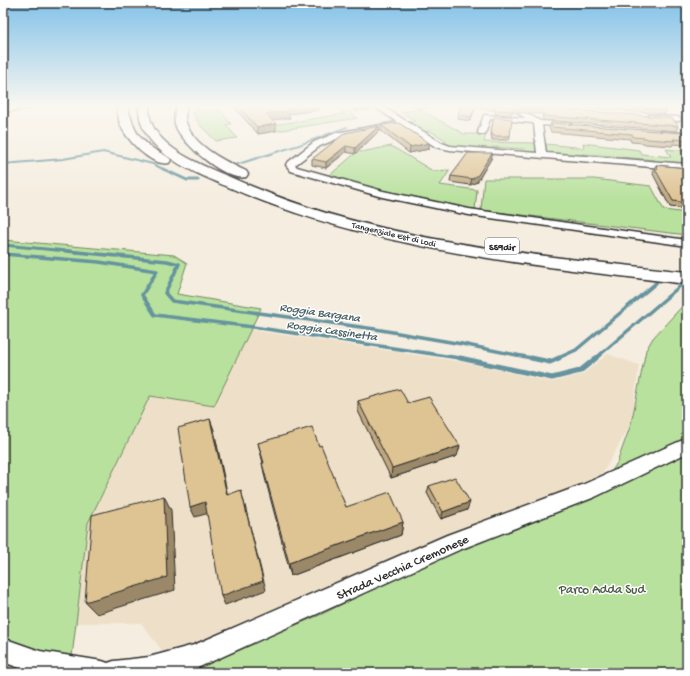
<svg xmlns="http://www.w3.org/2000/svg" width="690" height="676" viewBox="0 0 690 676" font-family="'Gochi Hand',sans-serif">
  <style>
    .built { fill: #eee0c8 }
    .green { fill: #b8e19d; stroke: #728664 }
    .lines { fill: none; stroke-linecap: round; stroke-linejoin: round }
    .stream-far3 { stroke: #65939e; stroke-width: 2 }
    .stream-far2 { stroke: #65939e; stroke-width: 3 }
    .stream-far1 { stroke: #65939e; stroke-width: 3.5 }
    .stream { stroke: #65939e; stroke-width: 5 }
    .street-casing { stroke: #2b2b2b; stroke-width: 3 }
    .primary-casing { stroke: #2b2b2b; stroke-width: 3 }
    .highway-casing { stroke: #2b2b2b; stroke-width: 3 }
    .street { fill: #fff; fill-rule: evenodd }
    .primary { fill: #fff; fill-rule: evenodd }
    .highway { fill: #fff; fill-rule: evenodd }
    .wall { fill: #bfa87e; stroke: #2b2b2b }
    .shaded-wall { fill: #9b8867; stroke: #2b2b2b }
    .building { fill: #dec393; stroke: #2b2b2b }
    .labels { text-anchor: middle; stroke-width: 3; stroke-linejoin: round; paint-order: stroke }
    .far-street-label { font-size: 9px; fill: #2b2b2b; stroke: #fff }
    .shield { fill: #fff; stroke: #6b6b6b; stroke-width: 1 }
    .shield-label { font-size: 10px; font-weight: bold; fill: #2b2b2b }
    .water-label { font-size: 12px; font-style: italic; fill: #485f64; stroke: #fff }
    .near-street-label { font-size: 13px; fill: #2b2b2b; stroke: #fff }
    .near-park-label { font-size: 13px; fill: #4e5848; stroke: #fff }
  </style>
  <rect width="100%" height="100%" fill="#f5eddf"/>
  <filter id="ink" filterUnits="userSpaceOnUse"><feTurbulence type="fractalNoise" baseFrequency=".025" numOctaves="2"/><feDisplacementMap in="SourceGraphic" scale="8" xChannelSelector="R" yChannelSelector="G"/><feConvolveMatrix kernelMatrix="1 2 1 2 8 2 1 2 1" color-interpolation-filters="sRGB"/></filter>
  <g filter="url(#ink)">
    <path class="built" d="M156,318L251,330L463,362L553,382L583,374L608,354L639,365L631,424L586,502L183,673H179L141,623H5Z"/>
    <path class="green" d="M196,105H216L231,124L226,125L237,138L216,141L199,124L193,113Z
      M333,105H340L357,118L276,131L273,125L344,114Z
      M419,109L464,134H486L484,142L535,143L536,152H525L524,149L492,147V150L448,145L442,143L447,141L430,131L424,132L409,122L415,121L401,112Z
      M583,143L639,150L641,154L671,157L666,149L684,151L683,149H687V165L657,163L655,160L621,157L622,160L615,159L613,156L582,154V157L550,154L547,152L546,144L584,148Z
      M391,146L433,171L450,170L440,185L477,190L475,210L387,192L330,175L358,151L361,152Z
      M484,179H594L651,186L664,210L687,213V235L481,210Z
      M3,240L174,255L187,263L177,294L261,308L214,406L150,396L88,523L70,673H3Z
      M687,301V673H183L322,614L402,575L501,533L604,484L617,463L631,424L646,350L653,338Z"/>
    <g class="lines">
      <path class="stream-far3" d="M3,164L63,159L103,152L153,164L165,170
        M232,166L299,145L347,127"/>
      <path class="stream-far2" d="M163,169L187,180H198
        M3,245L77,252"/>
      <path class="stream-far1" d="M67,251L167,261L179,264L165,293L172,301L375,329L462,344L536,359
        M3,254L99,262L157,271L142,295L155,315L253,327L466,359
        M556,359L576,350L656,283
        M595,359L680,286"/>
      <path class="stream" d="M460,358L552,378L580,371L596,358
        M531,358L550,362L559,358"/>
      <g class="street-casing">
        <path id="street" d="M372,105H380L442,143L450,146L537,153L534,124L533,123L490,119L485,134H479L478,132L484,115L525,118L517,112L516,105H522L523,111L540,121L568,123L572,125L568,127L542,125L546,153L687,164V170L450,150L436,147L402,125L341,137L320,146L295,165L297,167L383,191L469,209L687,240V246L469,215L382,197L291,171L286,165L287,163L314,142L336,133L397,122Z
          M649,115L678,117L682,119L678,121L652,119L648,117Z
          M661,131L687,133V137L664,135L660,133Z
          M687,438V453L595,497L459,550L195,669L180,673H34L3,662V638L40,651L102,661L108,663L114,661L149,657L194,645L447,535L582,485Z"/>
      </g>
      <g class="primary-casing">
        <path id="primary" d="M36,105L31,108L3,112V106Z"/>
      </g>
      <g class="highway-casing">
        <path id="highway" d="M117,105H127C134,128 134,135 155,150C160,153 167,155 171,160L169,163C151,167 126,139 120,124C118,118 118,111 117,105Z
          M139,105H149C149,109 149,114 150,118C157,149 206,167 232,178C264,192 296,204 329,214C445,248 567,259 687,272V284C530,265 371,250 226,186C191,171 137,150 139,105Z
          M177,105H187C186,109 185,114 185,118C189,144 224,161 246,171L248,174L246,177C226,182 183,144 176,127C173,119 175,113 177,105Z"/>
      </g>
      <use href="#street" class="street"/>
      <use href="#primary" class="primary"/>
      <use href="#highway" class="highway"/>
    </g>
    <path class="wall" d="M232,105H318L319,110L289,114L290,118L272,120L276,131L258,134Z
      M347,105H374V108L356,111Z
      M413,105H439L419,109Z
      M461,105H477L470,121L458,119Z
      M479,105H512L678,126L676,131L543,120L542,114L512,112L511,115L495,114V110L481,109Z
      M557,105H663L666,110L665,114Z
      M494,117L510,136L509,140H492L491,135Z
      M551,123L687,140L684,145L673,144L672,146L645,144L644,143L631,142L630,139L551,132L549,128Z
      M381,125L429,143V149L409,153L381,131Z
      M379,126V131L355,154L346,152L326,168L312,165V159Z
      M492,153L491,159L477,182L470,185L450,182L451,176Z
      M656,165L687,168V185H686L687,187V209L670,207L653,174L654,172L653,170Z
      M358,401L408,403L457,456L391,478L358,411Z
      M258,443L319,446L346,507L403,522L401,535L291,576L265,478L262,463H263Z
      M429,486L467,510L441,519L427,493Z"/>
    <path class="shaded-wall" d="M304,105H318L319,110L289,114L290,118L267,121L266,114L286,108Z
      M362,105H374V108L356,111V106Z
      M420,105H439L419,109Z
      M476,105H477L470,121L471,117Z
      M276,124V131L258,134L257,127Z
      M379,126V131L355,154V148Z
      M429,143V149L409,153L410,147Z
      M346,146V152L326,168V162Z
      M492,153L491,159L477,182L470,185L472,179Z
      M210,419L214,430L230,506L227,495Z
      M460,446L457,456L391,478L392,468Z
      M241,490L266,590L225,605L221,596Z
      M164,496L171,510L175,590L97,614L85,602Z
      M205,502L209,513L195,517L190,507Z
      M470,502L467,510L441,519L443,512Z
      M403,522L401,535L291,576L289,563Z"/>
    <path class="building" d="M237,105H304L286,108L289,111L266,114L276,124L257,127Z
      M461,105H476L471,117L458,115Z
      M485,105H512L672,118L678,126L544,116L543,110L512,108V111L495,110L496,106Z
      M604,105H663L666,110Z
      M494,117L512,119L510,136H493L491,131Z
      M399,123L429,143L410,147L381,125Z
      M551,123L682,133L687,140L673,139L675,141L647,139L646,138L633,137L632,134L552,127Z
      M379,126L355,148L346,146L326,162L312,159L345,133Z
      M468,153H492L478,175L472,179L451,176Z
      M656,165L687,168V180L682,179L687,187V203L673,201L655,169H658Z
      M400,389L408,403L429,397L460,446L392,468L358,401Z
      M210,419L227,495L241,490L263,581L221,596L205,502L190,507L178,428Z
      M312,427L319,446L321,445L346,507L390,492L403,522L289,563L262,463H264L258,443Z
      M455,477L470,502L443,512L429,486Z
      M164,496L167,577L85,602L92,515Z"/>
  </g>
  <linearGradient id="sky" x2="0" y2="1"><stop stop-color="#83c2e9"/><stop offset="0.53" stop-color="#faf7f1"/><stop offset="1" stop-color="#faf7f1" stop-opacity="0"/></linearGradient>
  <rect width="690" height="200" fill="url(#sky)"/>
  <g class="labels">
    <g class="far-street-label">
      <text transform="translate(394 234) rotate(13)" y="3">Tangenziale Est di Lodi</text>
    </g>
    <rect class="shield" x="485" y="238" width="34" height="16" rx="3"/>
    <g class="shield-label">
      <text x="502" y="250">SS9dir</text>
    </g>
    <g class="water-label">
      <text transform="translate(320 312) rotate(8)" y="4">Roggia Bargana</text>
      <text transform="translate(332 330) rotate(8)" y="4">Roggia Cassinetta</text>
    </g>
    <g class="near-street-label">
      <text transform="translate(402 566) rotate(-24)" y="5">Strada Vecchia Cremonese</text>
    </g>
    <g class="near-park-label">
      <text x="602" y="593">Parco Adda Sud</text>
    </g>
  </g>
  <rect width="690" height="676" fill="none" stroke="#fff" stroke-width="16"/>
  <rect x="8" y="8" width="674" height="660" fill="none" stroke="#2b2b2b" stroke-width="1.5" filter="url(#ink)"/>
</svg>
